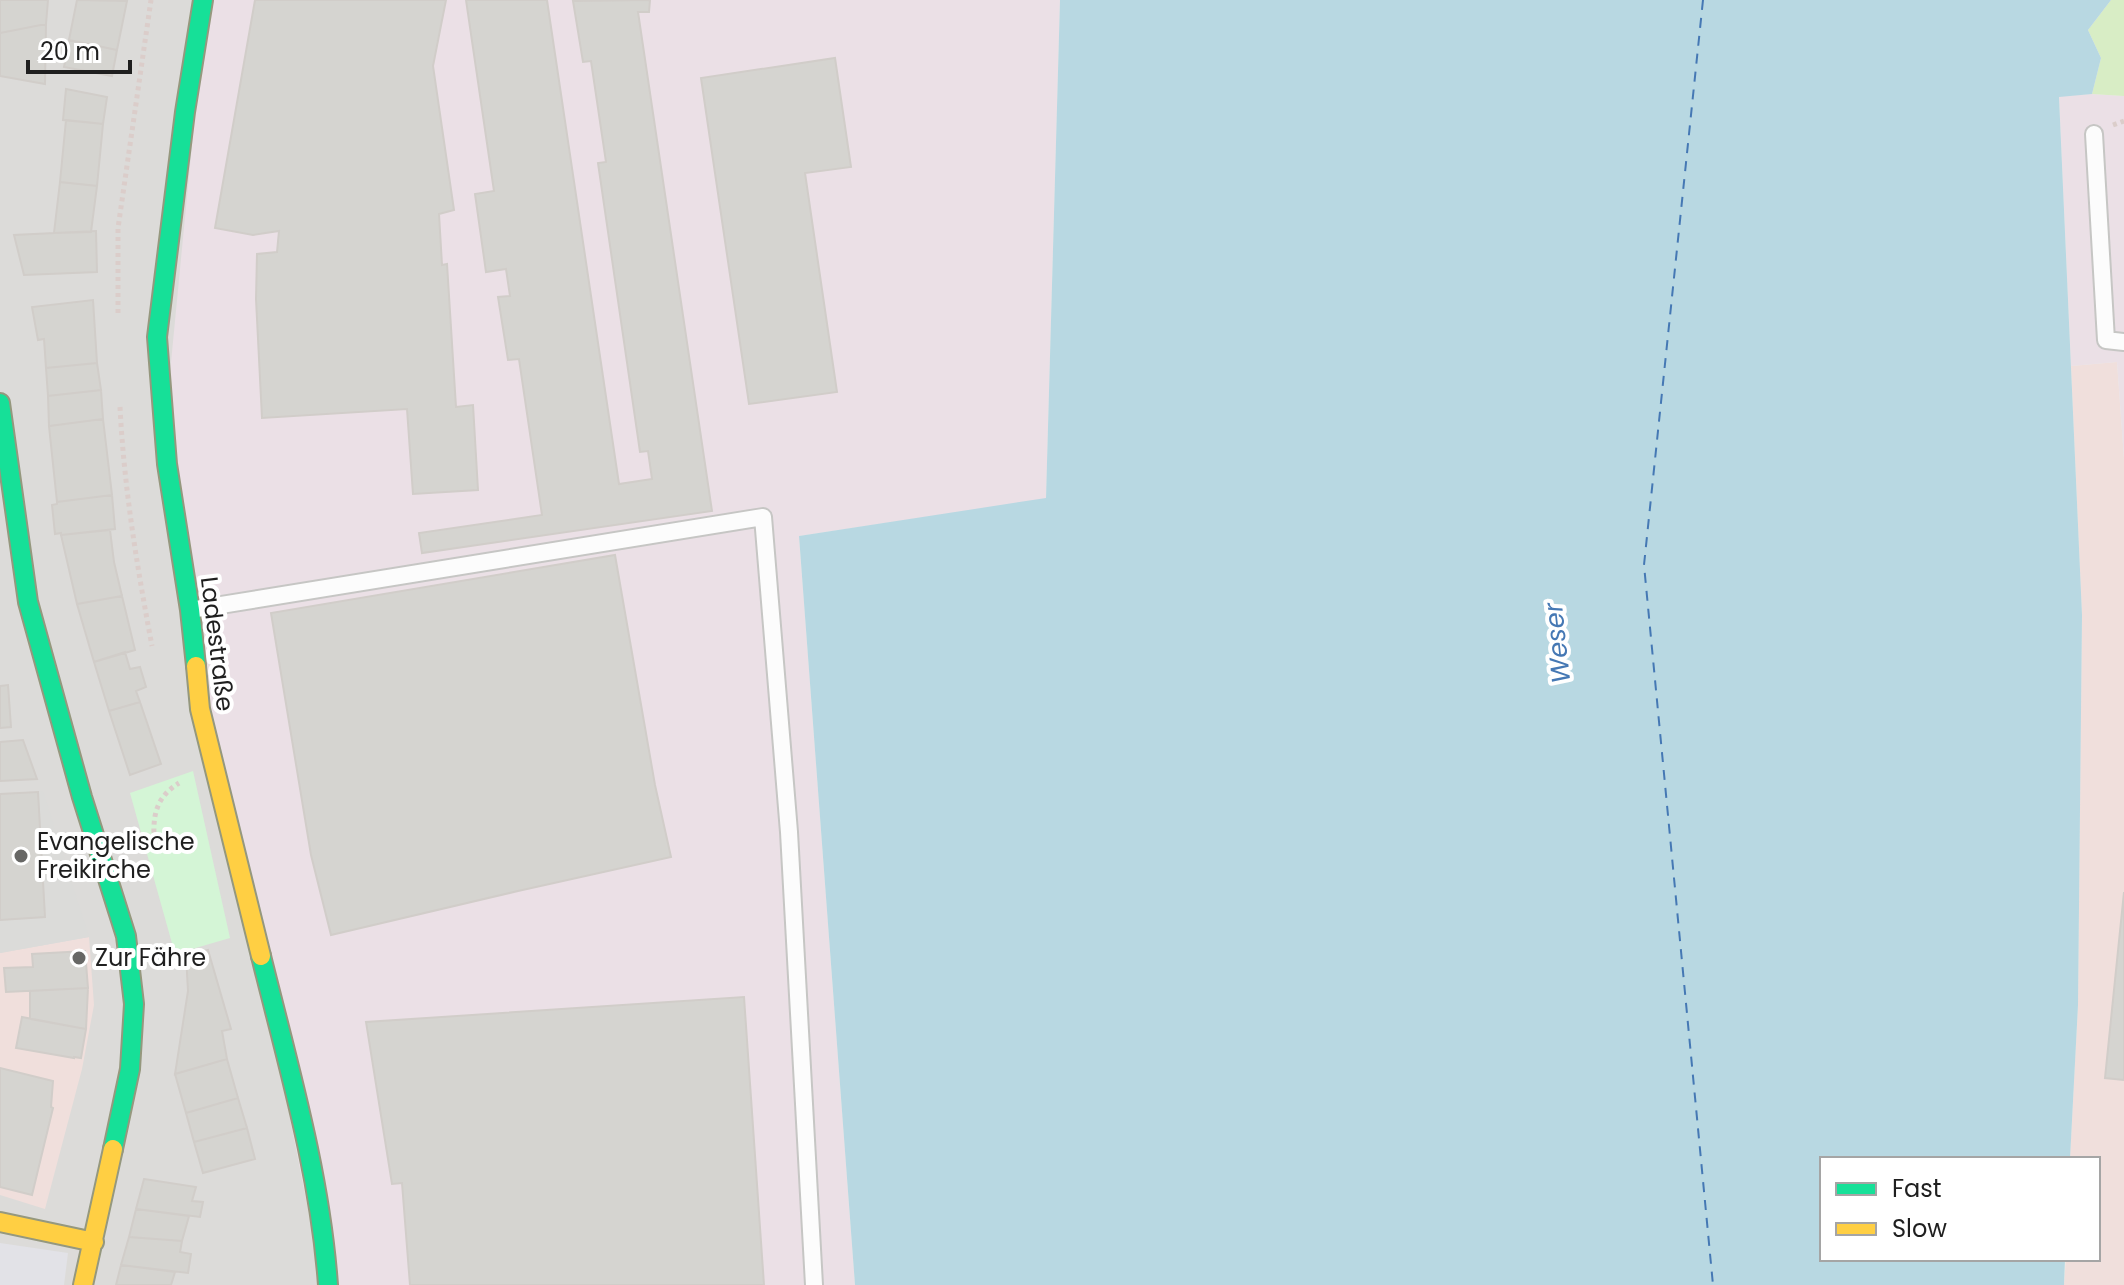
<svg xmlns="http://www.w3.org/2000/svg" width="2124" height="1285" viewBox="0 0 2124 1285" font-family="Poppins,sans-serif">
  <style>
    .residential { fill: #dcdbd9 }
    .commercial { fill: #f0dfdc }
    .industrial { fill: #ebe0e6 }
    .religious { fill: #dbdbd9 }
    .grass { fill: #d8edc5 }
    .park { fill: #d4f5d6 }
    .plaza { fill: #e2e2e7 }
    .water { fill: #b8d8e2 }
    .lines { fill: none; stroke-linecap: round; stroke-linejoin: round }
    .ferry { stroke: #4578b4; stroke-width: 2; stroke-dasharray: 10 8; stroke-linecap: butt }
    .building { fill: #d5d4d0; stroke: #d1cdc9; stroke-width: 2 }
    .lane-casing { stroke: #c6c6c4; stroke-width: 20 }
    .fast-casing { stroke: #95987e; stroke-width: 22 }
    .slow-casing { stroke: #95987e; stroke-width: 22 }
    .path { stroke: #dbcdca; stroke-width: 5; stroke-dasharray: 4 4; stroke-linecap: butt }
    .lane { stroke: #fcfcfc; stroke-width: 16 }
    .fast { stroke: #16e098; stroke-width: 18 }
    .slow { stroke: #ffcf43; stroke-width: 18 }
    .poi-dot { fill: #676765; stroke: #fff; stroke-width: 3 }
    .labels { text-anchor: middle; stroke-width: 8; stroke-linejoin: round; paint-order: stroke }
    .street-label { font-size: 24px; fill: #1f1f1f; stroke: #fff }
    .poi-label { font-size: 24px; fill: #1f1f1f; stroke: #fff; text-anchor: start }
    .water-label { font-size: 26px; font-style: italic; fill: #4578b4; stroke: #fff }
  </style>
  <rect width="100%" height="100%" fill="#edece8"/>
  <path class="residential" d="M0,0H206L323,1285H0Z"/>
  <path class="commercial" d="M2117,362L2124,459V1285H2064L2066,1259H2098V1159H2070L2078,1005L2082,615L2071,366Z
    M89,937L94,1005L82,1069L45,1209L0,1195V953Z"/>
  <path class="industrial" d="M206,0H1060L1046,499L799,536L855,1285H323L161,466Z
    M2092,94L2124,96V459L2117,362L2071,366L2059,96Z"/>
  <path class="religious" d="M43,791L89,937L0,953V794Z"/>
  <path class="grass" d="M2111,0H2124V96L2092,94L2101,58L2088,30Z"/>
  <path class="park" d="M193,771L230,938L175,954L130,793Z"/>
  <path class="plaza" d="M0,1243L68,1253L64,1285H0Z"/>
  <path class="water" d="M1060,0H2111L2088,30L2101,58L2092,94L2059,97L2082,615L2078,1005L2070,1159H1822V1259H2065L2064,1285H855L799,536L1046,498Z"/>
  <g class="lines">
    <path class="ferry" d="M1703,0L1644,565L1713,1285"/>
  </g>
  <path class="building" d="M0,0H48L46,24L0,33Z
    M77,0L127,1L117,50L69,40Z
    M255,0H446L433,66L454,210L439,214L442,265L447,264L456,407L473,405L478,490L413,494L407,409L262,418L256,299L257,254L277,252L279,231L253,235L215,228Z
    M466,0H547L619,484L652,479L648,451L640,452L598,163L606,162L591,61L583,62L573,1L650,0L649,12H638L712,511L422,553L419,533L542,515L519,359L508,360L498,297L510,296L506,269L486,272L475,194L494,191Z
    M46,24L45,84L0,76V33Z
    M69,40L117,50L112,76L64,67Z
    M835,58L851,167L805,173L837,392L749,404L701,78Z
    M66,89L107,97L103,124L63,120Z
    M66,120L103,124L97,186L60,182Z
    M60,182L97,186L91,232L54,233Z
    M96,231L97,272L24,275L14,235Z
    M93,300L97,363L46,368L44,339L38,340L32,307Z
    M97,363L101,390L48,396L46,368Z
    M101,390L103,419L49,426L48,396Z
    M103,419L112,495L57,502L49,426Z
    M112,495L115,529L61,535V533L55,534L52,505L57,504V502Z
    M110,530L114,562L122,596L77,604L61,535Z
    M615,555L655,785L671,857L518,891L331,935L311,855L271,613Z
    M122,596L135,650L94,662L77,604Z
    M125,652L130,669L140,667L146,687L136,691L140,702L109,711L94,662Z
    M8,685L11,727L0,728V686Z
    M140,702L161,764L130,775L109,711Z
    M23,740L37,779L0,781V742Z
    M38,792L45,917L0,920V794Z
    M2124,892V1080L2105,1078Z
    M208,950L231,1029L222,1031L227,1059L175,1074L188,991L186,955Z
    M85,951L88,988L6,992L4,968L33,967L32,954Z
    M88,988L86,1029L30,1019V991Z
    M744,997L764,1285H410L402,1183L392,1184L366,1022Z
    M22,1017L86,1029L81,1058L74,1057V1058L16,1048Z
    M227,1059L238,1098L186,1113L175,1074Z
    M0,1068L53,1081L51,1107L53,1108L32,1195L0,1187Z
    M238,1098L247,1128L194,1142L186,1113Z
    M247,1128L255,1159L203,1173L194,1142Z
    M144,1179L196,1187L192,1201L203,1202L200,1217L136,1209Z
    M136,1209L189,1216L182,1241L129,1237Z
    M129,1237L182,1241L180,1252L191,1254L188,1273L121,1265Z
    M121,1265L175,1272L171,1285H116Z"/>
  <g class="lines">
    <g class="lane-casing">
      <path id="lane" d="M2094,134L2106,340L2124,342
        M190,610L763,517L789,832L814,1285"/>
    </g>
    <g class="fast-casing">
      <path id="fast" d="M0,403L28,602L82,797L126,936L134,1004L130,1069L113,1149
        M196,666L190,610L167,464L157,337L185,112L203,0
        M261,956C288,1065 320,1173 328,1285"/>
    </g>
    <g class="slow-casing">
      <path id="slow" d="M196,666L200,709L261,956
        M0,1222L94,1242
        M83,1285L113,1149"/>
    </g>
    <path class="path" d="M2113,125L2124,121
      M118,313V228L151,0
      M120,407C124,487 137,567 152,646
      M134,842L154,836C153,812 158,796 179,783"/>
    <use href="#lane" class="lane"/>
    <use href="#fast" class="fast"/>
    <use href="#slow" class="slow"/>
  </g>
  <g class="poi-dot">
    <circle cx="21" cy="856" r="8"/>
    <circle cx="79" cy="958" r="8"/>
  </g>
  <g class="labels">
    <g class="street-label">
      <text transform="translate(217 644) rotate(83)" y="8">Ladestraße</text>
    </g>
    <g class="poi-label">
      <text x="37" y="850">Evangelische<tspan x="37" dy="28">Freikirche</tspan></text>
      <text x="95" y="966">Zur Fähre</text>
    </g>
    <g class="water-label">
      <text transform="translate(1557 643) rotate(-96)" y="9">Weser</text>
    </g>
  </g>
  <rect x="1820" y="1157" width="280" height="104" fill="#ffffff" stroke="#a5a5a5" stroke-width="2"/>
  <rect x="1836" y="1183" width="40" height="12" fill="#16e098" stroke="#a5a5a5" stroke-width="2"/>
  <text x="1892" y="1197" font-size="24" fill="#1f1f1f">Fast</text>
  <rect x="1836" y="1223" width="40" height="12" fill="#ffcf43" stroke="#a5a5a5" stroke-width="2"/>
  <text x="1892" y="1237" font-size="24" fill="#1f1f1f">Slow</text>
  <path d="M28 60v12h102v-12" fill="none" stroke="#1f1f1f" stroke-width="4"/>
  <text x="40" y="60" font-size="24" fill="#1f1f1f" stroke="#ffffff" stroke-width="6" paint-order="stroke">20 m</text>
</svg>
